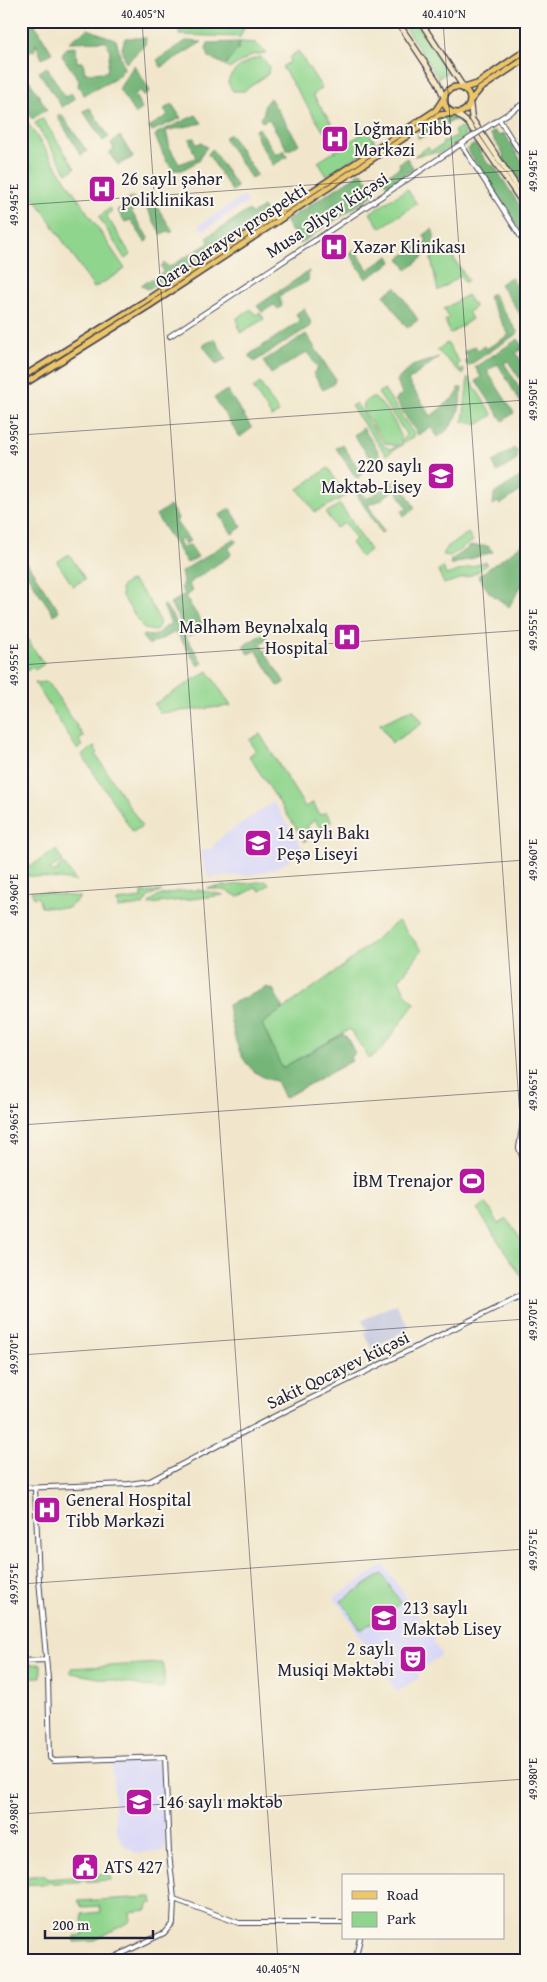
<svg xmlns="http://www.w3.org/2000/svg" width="547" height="1982" viewBox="0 0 547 1982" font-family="'Gentium Book Plus',serif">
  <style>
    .built { fill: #d8d7f8 }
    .industrial { fill: #bfc2dd }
    .green { fill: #90d58d; stroke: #597c64 }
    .forest { fill: #74b678; stroke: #4b6c5a }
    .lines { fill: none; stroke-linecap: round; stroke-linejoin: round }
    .tertiary-casing { stroke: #413f51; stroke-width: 6 }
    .secondary-casing { stroke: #413f51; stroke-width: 7 }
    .primary-casing { stroke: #413f51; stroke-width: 8 }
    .tertiary { stroke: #fff; stroke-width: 4 }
    .secondary { stroke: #f7e8c3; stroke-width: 4.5 }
    .primary { stroke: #ecc669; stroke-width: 5 }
    .tertiary-bridge-casing { stroke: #413f51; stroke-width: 6; stroke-linecap: butt }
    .tertiary-bridge { stroke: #fff; stroke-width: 4 }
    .ticks { fill: none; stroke: #22223b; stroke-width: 1; stroke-opacity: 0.45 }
    .labels { text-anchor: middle; stroke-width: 4; stroke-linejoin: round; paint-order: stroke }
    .poi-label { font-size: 18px; fill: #22223b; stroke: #fbf7ec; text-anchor: start }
    .street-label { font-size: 18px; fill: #22223b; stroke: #fbf7ec }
    .neatline { fill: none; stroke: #22223b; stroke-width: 2 }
    .ticks-label { font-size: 12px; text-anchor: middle; fill: #22223b }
  </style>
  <rect width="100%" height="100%" fill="#fbf7ec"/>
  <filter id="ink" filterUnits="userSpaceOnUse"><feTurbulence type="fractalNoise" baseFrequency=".02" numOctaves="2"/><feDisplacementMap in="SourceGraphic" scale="10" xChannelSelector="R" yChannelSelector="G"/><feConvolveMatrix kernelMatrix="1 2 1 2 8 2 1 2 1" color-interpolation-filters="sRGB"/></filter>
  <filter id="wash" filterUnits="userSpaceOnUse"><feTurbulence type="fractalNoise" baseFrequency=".0096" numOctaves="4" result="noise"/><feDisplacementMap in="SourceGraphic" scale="20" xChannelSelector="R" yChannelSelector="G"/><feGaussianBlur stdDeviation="1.12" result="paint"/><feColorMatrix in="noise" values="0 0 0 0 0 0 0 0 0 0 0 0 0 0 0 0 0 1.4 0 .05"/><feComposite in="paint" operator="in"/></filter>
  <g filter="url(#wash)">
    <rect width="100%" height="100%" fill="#f1e6cb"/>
    <path class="built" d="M244,196L248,202L203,231L199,225Z
      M273,802L305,851L275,869L257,874L208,878L201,851L211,849L221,837Z
      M384,1565L435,1640L433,1642L442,1655L417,1672L420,1677L397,1692L334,1597Z
      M156,1760L160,1765L163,1774L165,1851L135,1853L122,1843L116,1830L112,1762Z"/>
    <path class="industrial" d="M396,1304L409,1328L372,1349L364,1332L367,1330L362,1320Z"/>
    <path class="green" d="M181,21H244L246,24L240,37L179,35Z
      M401,21H414L448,72L438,78Z
      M240,42L256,43L266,53L252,55L229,69L225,65L238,49Z
      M298,51L322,88L313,95L333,126L324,132L282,67L291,61L289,58Z
      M261,57L269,66L268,74L244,91H233L228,83C229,71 250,58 261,57Z
      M21,113L125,269L94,288L21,177Z
      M42,118L75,168L67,173L35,123Z
      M461,127L465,133L463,138L438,154L436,152L414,156L428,147L430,151L443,145L442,143L456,136L454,131Z
      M368,130L376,144L327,176L318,162Z
      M407,189L417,204L380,228L370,213Z
      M110,208L112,211L106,215L131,255L125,259L99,217Z
      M446,247L468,280L465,283L460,276L438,291L431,259L434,250L436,254Z
      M467,295L475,307L468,312L472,319L450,334L445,320L449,318L444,309Z
      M251,309L256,315L260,313L264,319L240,333L237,318Z
      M447,343L460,363L457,365L461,371L464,369L463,375L437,350Z
      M468,377L493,415L479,424L463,422Z
      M260,383L279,413L272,417L253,388Z
      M384,389L415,436L386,455L351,406L356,403L385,447C396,452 402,444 406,434L378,393Z
      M372,397C382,400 403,432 401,441L396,446L385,443L363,411L364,402Z
      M328,468L346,496L315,512L298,489Z
      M340,504L370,550L361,557L351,543L356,539L345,523L336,528L326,513Z
      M468,533L473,541L450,556L443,555L447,547Z
      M69,554L85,579L73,586L57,562Z
      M486,562L487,565L474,574L444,584L438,570L443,567L446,575Z
      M132,581C140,586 162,617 159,626L155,631L144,629L122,596L121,587L127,582Z
      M21,630L44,664L35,670L32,667L27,671L21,666Z
      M208,671L231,706L160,713L154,704Z
      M48,682L84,737L79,740L82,746L77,749L35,683Z
      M413,709L423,723L392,743L380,724Z
      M260,734L305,807L313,803L320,815L326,812L332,821L320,828L315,820L307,826L312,834L305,842L249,756L256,750L249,740Z
      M94,747L98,753L96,755L142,826L133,832L82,755Z
      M56,850L63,861L49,869L51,872L58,871V867L64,864L76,881L21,875V860L23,859L29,867Z
      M267,881L269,885L260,891L257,887L238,897L228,891L207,888Z
      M198,890L224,895L149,904C154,892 185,891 198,890Z
      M31,891L79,897V899L68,908L41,907L38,897L34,898Z
      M162,891L148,897L143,905L118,908L117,901L142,898V893Z
      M398,921L422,950L399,980L406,994L415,1003L382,1049L369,1059L350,1029L282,1068L262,1024L342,967Z
      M486,1203L499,1224L507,1219L526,1247V1274L522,1277L477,1209Z
      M382,1574L401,1603L361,1630L341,1601Z
      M161,1663L164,1666V1686L160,1689L71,1673V1668Z
      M41,1664V1677L21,1678V1665Z
      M110,1874L111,1880L21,1885V1877L44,1875L47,1879Z
      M152,1897L153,1903L148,1904L147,1910L130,1912L131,1921L93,1941L75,1942V1936L83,1935L82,1914L101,1912L100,1906L82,1907L78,1901Z"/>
    <path class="forest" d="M34,23L52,53L42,59L36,44L34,51L21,54V31Z
      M88,29L116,40L124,69L115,79L84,95L78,86L79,80L62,56L66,48L76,47L77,62H83L85,73L107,72L110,51L106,41L69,42Z
      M125,38H146L145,45L126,63L122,48Z
      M186,41L202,42L161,67L157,60Z
      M240,42L238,49L225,65L209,57L206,49L208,43Z
      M134,65L150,91L144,96L140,90L135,95L142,109L135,114L119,89Z
      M47,67L65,97L71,93L75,99L62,107L39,72Z
      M27,77L47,109L32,119L21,102V81Z
      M270,98L299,144L288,151L269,119L262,122L260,118L264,113V105Z
      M172,104L181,118L152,131L149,127L168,115L164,109Z
      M90,108L109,137L103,141L83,111Z
      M61,114L87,151L81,155L57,116Z
      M196,115L202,123L166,131L170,148L179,164L196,158L189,139L194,138L196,144L201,143L207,147L200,156V160L182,170H174L167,162L155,136L157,133Z
      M449,116L457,118L456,120L451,121L422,137L418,138L419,131L444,117Z
      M259,128L276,155L284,150L287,157L273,165L259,142L255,130Z
      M495,131L499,136L504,133L526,168V194L504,161L503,153L490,134Z
      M230,134L257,175L251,178L224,138Z
      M120,136L133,157L118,165L109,153L114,149L111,143Z
      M475,144L488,164L494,166L526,215V239L467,149Z
      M212,149L237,187L232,191L208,154Z
      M407,158L414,169L388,186L383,178L400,167L399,163Z
      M362,172L376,193L300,244L285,221Z
      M133,197L138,207L131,211L149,239L145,242L131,220L125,222L117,210L123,207L122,202Z
      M155,204L173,231L170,233L168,231L161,234L147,209Z
      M263,207L268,215L156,286L147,289L141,285L164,272L161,266L164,263L169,267L209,243L207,237L249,210L252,214Z
      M432,229C441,246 418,261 407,270L399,258L427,241L424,235Z
      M355,250L368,270L389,256L392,262L366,279L350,254Z
      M309,271L308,281L279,296L282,306L278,309L274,305L262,312L257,306Z
      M511,277L526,300V323L500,284Z
      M396,287L418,320L407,328L384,295Z
      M492,293L518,333L468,366L465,361L468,358L464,352L475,346L478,350L484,346L486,349L509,335L488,297Z
      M304,308L312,325L254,362L249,355L300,321L296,314Z
      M306,334L335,379L334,383L323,390L313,373L318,368L307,352L271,374L263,361Z
      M215,339L226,359L216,364L203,345Z
      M518,339L524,347L526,344V350L524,347L516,353L526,368V388L508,361L504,363L526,398V412L498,364L487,371L514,413L503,421L476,381L481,377L475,367Z
      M439,357L408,381L431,416L457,395L458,388H462C460,410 458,424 438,437L431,427L418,435L395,400L402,394L397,380L412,366Z
      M227,390L252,428L240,437L214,398Z
      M363,428L377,449L383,464L377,468L354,435Z
      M342,444L362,474L357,479L336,448Z
      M514,448L517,451V460L497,472L493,462Z
      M526,473V487L500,505L498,502L493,505L494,494Z
      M398,479L415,508L404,517L402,511L407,507L395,489L379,501L368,505L384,531L381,533L356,493L360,490L367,499Z
      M170,506L178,518L176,522L190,541L185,544L182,539L178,542L182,547L190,545L198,557L187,563L156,515Z
      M230,508L242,527L232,534L220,515Z
      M233,539L237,541L229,548L231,555L188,584L193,591L186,596L181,588L183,581L181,572Z
      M526,542V578L509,607L489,592L478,576Z
      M471,546H488L493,552L450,565L451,560Z
      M21,554L59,611L54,615L21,566Z
      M184,595L205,627L190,636L170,604Z
      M165,605L203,663L198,666L176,632L149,645L142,637L143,635L154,636L171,623L163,606Z
      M264,633L267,639L260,644L285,683L278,686L256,650L249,654L243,646Z
      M268,987L269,990L273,989L283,1009L262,1024L282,1068L343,1034L345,1037L346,1036L355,1053L350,1057L352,1061L284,1098L276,1081C238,1074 234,1036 228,1005Z"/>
  </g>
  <g filter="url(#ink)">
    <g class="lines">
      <g class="tertiary-casing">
        <path id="tertiary" d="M499,119L526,162
          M487,127L526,102
          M461,144L526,245
          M170,336L470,138
          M526,1102L519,1148L526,1167
          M21,1488L129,1484L150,1481L267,1420L526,1293
          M35,1488L39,1580L48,1679L50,1758L54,1761L165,1757L169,1853L174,1899L173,1923L164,1933L107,1961
          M21,1661L46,1660
          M174,1899L239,1923H343
          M355,1961L360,1938"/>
      </g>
      <g class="secondary-casing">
        <path id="secondary" d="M397,21L437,81L444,98
          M420,21L464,88
          M470,103L472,119L526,200
          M456,113L468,123L526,208"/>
      </g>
      <g class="primary-casing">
        <path id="primary" d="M444 100a13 13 0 1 1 26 0a13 13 0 1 1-26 0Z
          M464,88L477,84L526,50
          M471,100L480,89L526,58
          M21,378L142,303L436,110L444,98
          M21,386L150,305L439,115L456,113"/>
      </g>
      <use href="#tertiary" class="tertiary"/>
      <use href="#secondary" class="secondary"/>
      <use href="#primary" class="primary"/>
      <g class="tertiary-bridge-casing">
        <path id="tertiary-bridge" d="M470,138L487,127"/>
      </g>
      <use href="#tertiary-bridge" class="tertiary-bridge"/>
    </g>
  </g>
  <path class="ticks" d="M142,21L278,1961M443,21L526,1203M21,205L526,170M21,435L526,400M21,665L526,630M21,895L526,860M21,1125L526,1090M21,1355L526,1319M21,1584L526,1549M21,1814L526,1779"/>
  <defs>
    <g id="hospital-square" transform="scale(1.4375)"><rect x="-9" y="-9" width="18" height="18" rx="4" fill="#b5179e" stroke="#fbf7ec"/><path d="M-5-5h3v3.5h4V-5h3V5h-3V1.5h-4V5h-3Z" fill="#fff"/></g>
    <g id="school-square" transform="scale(1.4375)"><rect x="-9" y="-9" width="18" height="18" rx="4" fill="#b5179e" stroke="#fbf7ec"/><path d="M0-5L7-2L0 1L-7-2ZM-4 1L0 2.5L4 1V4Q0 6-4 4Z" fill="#fff"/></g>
    <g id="stadium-square" transform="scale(1.4375)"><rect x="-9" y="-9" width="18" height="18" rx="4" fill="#b5179e" stroke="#fbf7ec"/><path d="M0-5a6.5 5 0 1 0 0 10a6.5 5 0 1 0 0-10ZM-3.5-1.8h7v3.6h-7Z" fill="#fff"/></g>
    <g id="theatre-square" transform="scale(1.4375)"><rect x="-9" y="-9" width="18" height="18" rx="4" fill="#b5179e" stroke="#fbf7ec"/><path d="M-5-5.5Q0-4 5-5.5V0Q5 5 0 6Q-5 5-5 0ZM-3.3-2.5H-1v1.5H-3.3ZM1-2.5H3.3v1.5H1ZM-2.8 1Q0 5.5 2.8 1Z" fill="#fff"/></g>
    <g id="civic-square" transform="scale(1.4375)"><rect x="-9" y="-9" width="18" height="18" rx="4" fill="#b5179e" stroke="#fbf7ec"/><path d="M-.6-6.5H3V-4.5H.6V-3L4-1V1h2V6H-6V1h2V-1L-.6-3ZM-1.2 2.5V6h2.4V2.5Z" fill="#fff"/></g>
  </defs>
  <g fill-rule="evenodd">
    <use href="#hospital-square" x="335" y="139"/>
    <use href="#hospital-square" x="102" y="189"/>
    <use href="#hospital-square" x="334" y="247"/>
    <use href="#school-square" x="441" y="476"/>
    <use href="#hospital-square" x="347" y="637"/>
    <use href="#school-square" x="258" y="843"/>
    <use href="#stadium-square" x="472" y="1181"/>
    <use href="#hospital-square" x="47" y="1510"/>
    <use href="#school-square" x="384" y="1618"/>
    <use href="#theatre-square" x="413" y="1659"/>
    <use href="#school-square" x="139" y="1802"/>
    <use href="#civic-square" x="85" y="1867"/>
  </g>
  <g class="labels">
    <g class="poi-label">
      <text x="354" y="135">Loğman Tibb<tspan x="354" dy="21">Mərkəzi</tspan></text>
      <text x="121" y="185">26 saylı şəhər<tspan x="121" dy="21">poliklinikası</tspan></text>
      <text x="353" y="253">Xəzər Klinikası</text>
      <text x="422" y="472" text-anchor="end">220 saylı<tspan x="422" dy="21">Məktəb-Lisey</tspan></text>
      <text x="328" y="633" text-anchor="end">Məlhəm Beynəlxalq<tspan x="328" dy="21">Hospital</tspan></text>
      <text x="277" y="839">14 saylı Bakı<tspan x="277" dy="21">Peşə Liseyi</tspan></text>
      <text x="453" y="1187" text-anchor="end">İBM Trenajor</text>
      <text x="66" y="1506">General Hospital<tspan x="66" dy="21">Tibb Mərkəzi</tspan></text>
      <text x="403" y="1614">213 saylı<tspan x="403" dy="21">Məktəb Lisey</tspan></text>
      <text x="394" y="1655" text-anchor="end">2 saylı<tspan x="394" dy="21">Musiqi Məktəbi</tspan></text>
      <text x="158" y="1808">146 saylı məktəb</text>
      <text x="104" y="1873">ATS 427</text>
    </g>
    <g class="street-label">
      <text transform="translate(327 215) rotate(-33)" y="6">Musa Əliyev küçəsi</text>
      <text transform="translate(231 236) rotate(-33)" y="6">Qara Qarayev prospekti</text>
      <text transform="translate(338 1370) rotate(-26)" y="6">Sakit Qocayev küçəsi</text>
    </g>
  </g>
  <rect width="547" height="1982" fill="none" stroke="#fbf7ec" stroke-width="55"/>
  <rect x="342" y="1874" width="162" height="65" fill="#fbf7ec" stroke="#a4a2a5"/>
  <rect x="352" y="1891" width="25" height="8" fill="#ecc669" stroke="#a4a2a5"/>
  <text x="387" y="1900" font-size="15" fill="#22223b">Road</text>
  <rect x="352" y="1912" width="25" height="15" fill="#90d58d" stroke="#a4a2a5"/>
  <text x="387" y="1924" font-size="15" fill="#22223b">Park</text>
  <path d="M45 1930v8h108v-8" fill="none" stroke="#22223b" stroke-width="2.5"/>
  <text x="52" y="1930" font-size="15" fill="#22223b" stroke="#fbf7ec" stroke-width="4" paint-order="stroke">200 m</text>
  <rect x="28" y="28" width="492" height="1926" class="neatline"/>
  <g class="ticks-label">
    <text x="143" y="18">40.405°N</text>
    <text x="444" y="18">40.410°N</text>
    <text transform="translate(533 171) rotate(-90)" y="4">49.945°E</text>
    <text transform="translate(14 205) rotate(-90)" y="4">49.945°E</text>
    <text transform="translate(533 400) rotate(-90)" y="4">49.950°E</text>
    <text transform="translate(14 435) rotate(-90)" y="4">49.950°E</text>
    <text transform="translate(533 630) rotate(-90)" y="4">49.955°E</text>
    <text transform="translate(14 665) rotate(-90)" y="4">49.955°E</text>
    <text transform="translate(533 860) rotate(-90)" y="4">49.960°E</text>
    <text transform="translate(14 895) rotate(-90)" y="4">49.960°E</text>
    <text transform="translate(533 1090) rotate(-90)" y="4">49.965°E</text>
    <text transform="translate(14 1124) rotate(-90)" y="4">49.965°E</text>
    <text transform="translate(533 1320) rotate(-90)" y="4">49.970°E</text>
    <text transform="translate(14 1354) rotate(-90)" y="4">49.970°E</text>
    <text transform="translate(533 1550) rotate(-90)" y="4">49.975°E</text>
    <text transform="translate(14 1584) rotate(-90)" y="4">49.975°E</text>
    <text transform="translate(533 1779) rotate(-90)" y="4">49.980°E</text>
    <text transform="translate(14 1814) rotate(-90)" y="4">49.980°E</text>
    <text x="278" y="1973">40.405°N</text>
  </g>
</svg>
